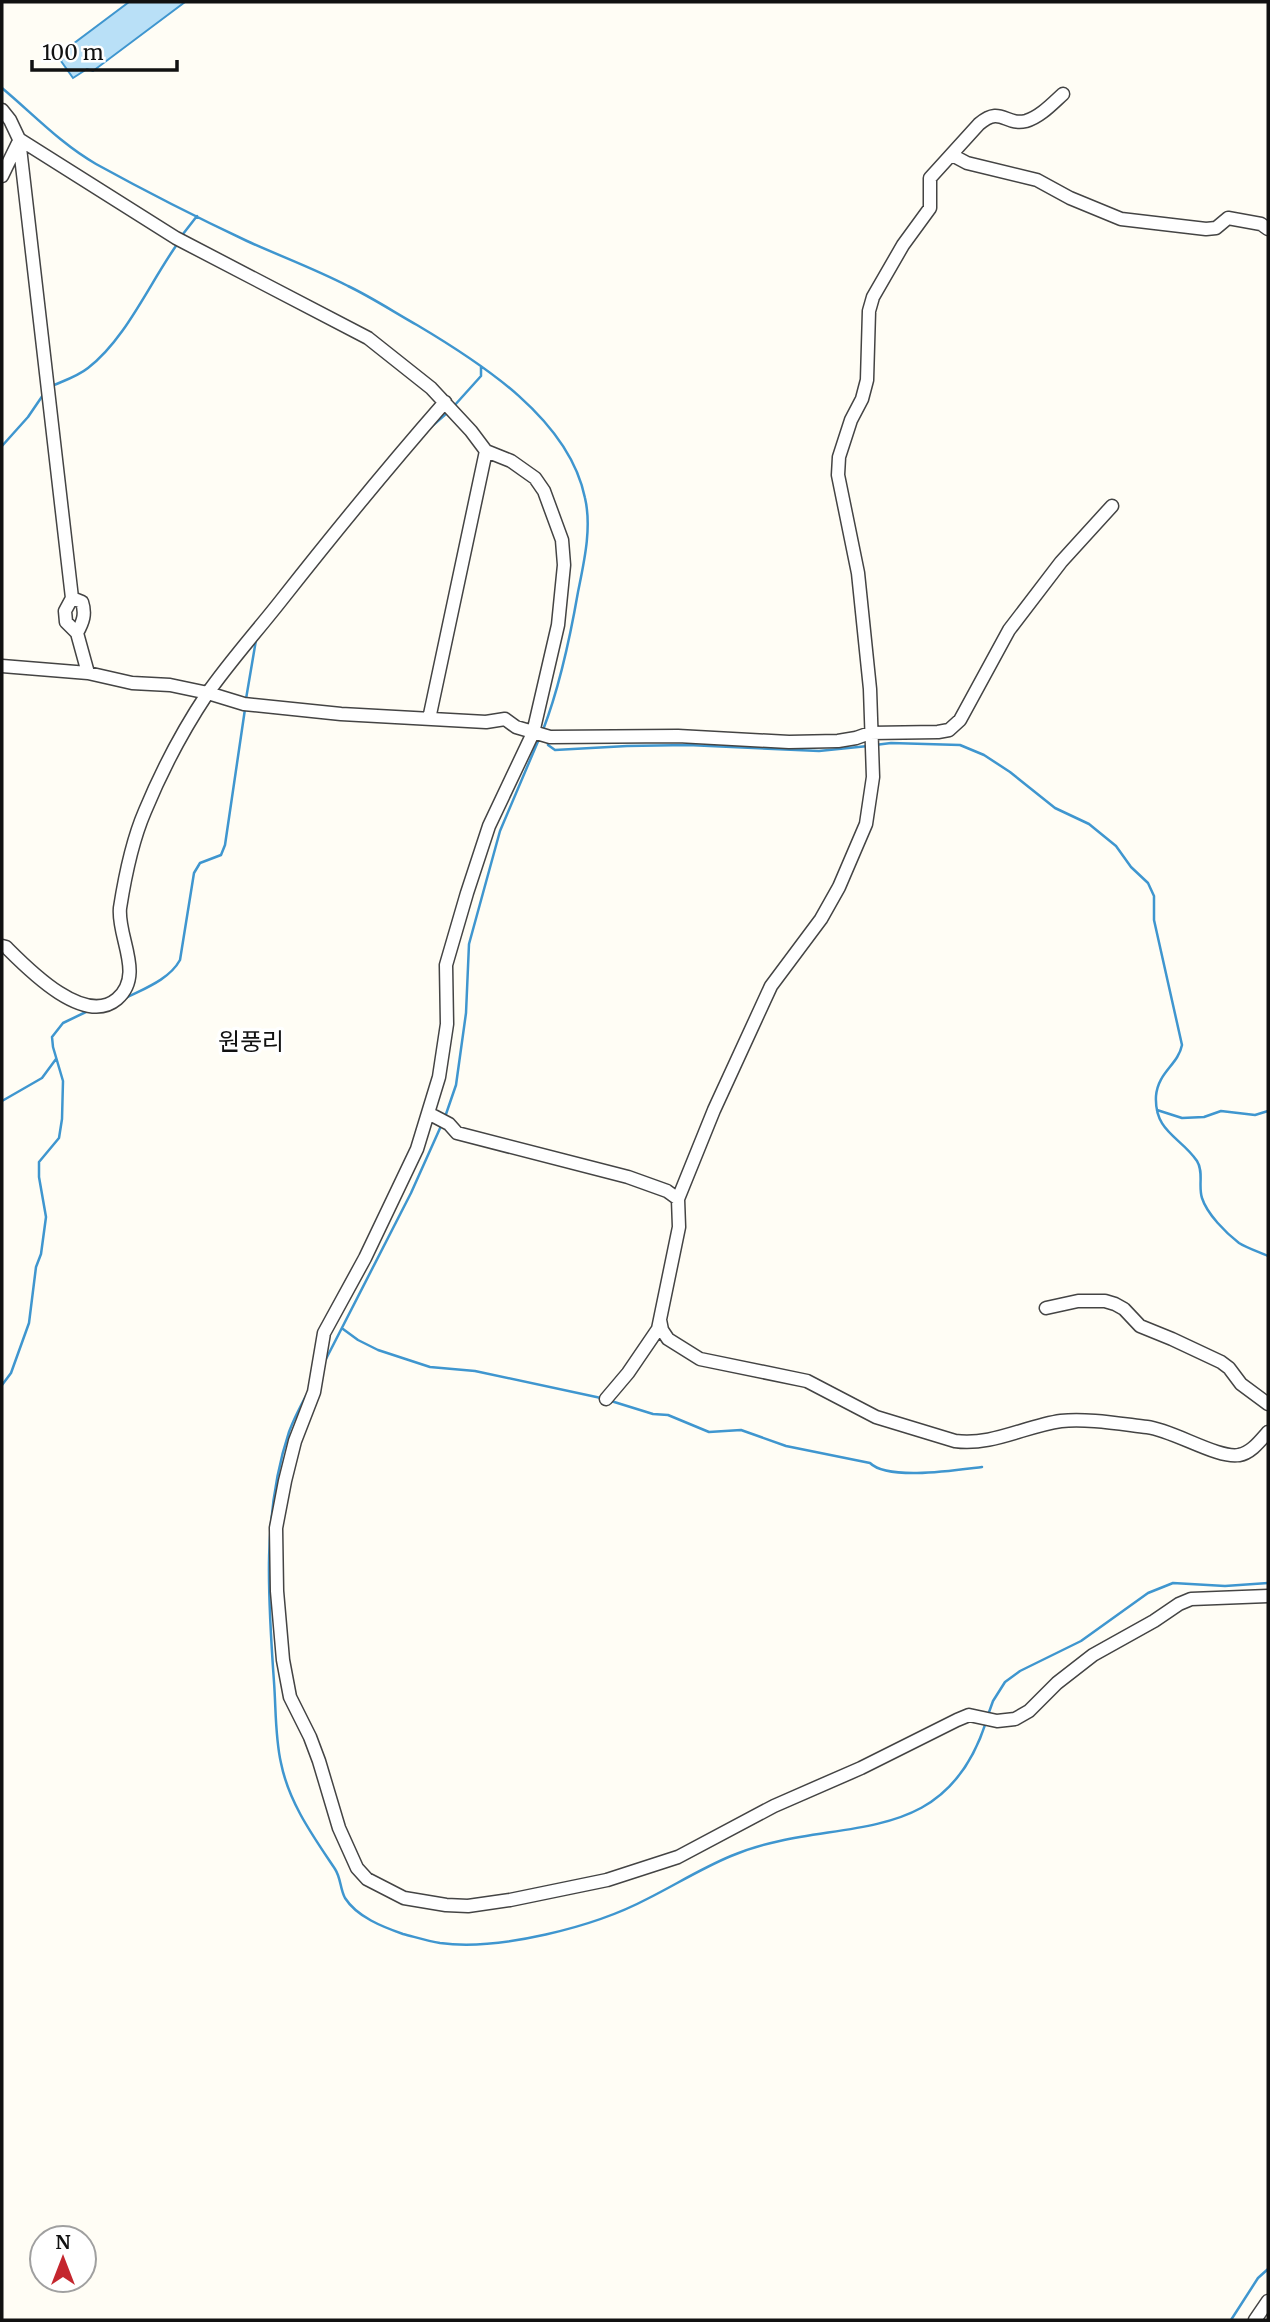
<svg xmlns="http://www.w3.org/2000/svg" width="1270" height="2322" viewBox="0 0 1270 2322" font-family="Merriweather,'Noto Sans KR',serif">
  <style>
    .water { fill: #b9e0f7; stroke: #3f96cf; stroke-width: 2 }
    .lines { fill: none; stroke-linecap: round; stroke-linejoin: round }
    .stream { stroke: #3f96cf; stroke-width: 2.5 }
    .minor-casing { stroke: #444; stroke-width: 15 }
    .minor { stroke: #fff; stroke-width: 12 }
    .labels { text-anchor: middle; stroke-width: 7; stroke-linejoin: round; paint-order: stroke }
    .quarter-label { font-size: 24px; fill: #111; stroke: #fff }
  </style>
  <rect width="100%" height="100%" fill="#fffdf5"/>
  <path class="water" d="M129,2H185L93,71L87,69L73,78L61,61L73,44Z"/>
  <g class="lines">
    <path class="stream" d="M2,88C33,114 61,144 96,164C145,191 196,217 247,241C280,256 315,269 348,286C371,297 394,312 417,325C481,363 569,419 585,498C592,528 584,562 578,592C570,638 560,686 543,730
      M183,234L197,216
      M54,385C66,380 78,376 88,368C126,339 150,282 178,243
      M454,406L481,376V367
      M431,427L447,413
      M2,446L28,417L43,395
      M246,699L256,640
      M548,742V745L555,750L627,746L688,745L819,751L868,746
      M875,745L891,743L960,745L984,755L1010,772L1055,808L1089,824L1116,846L1131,867L1148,883L1154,896V920L1182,1045C1178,1065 1158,1072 1156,1096C1154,1132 1181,1137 1197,1161C1204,1172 1198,1186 1202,1198C1207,1214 1226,1233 1239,1243C1247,1248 1259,1252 1268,1256
      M124,999C143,989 169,980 180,960L194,873L200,863L221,855L225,845L245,709
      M2,1101L42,1078L56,1059
      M1157,1110L1182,1118L1204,1117L1221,1111L1255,1115L1268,1111
      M445,1117L456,1085L466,1013L469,944L500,831L539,739
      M343,1329L358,1340L378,1350L430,1367L475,1371L601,1398
      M326,1359L411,1193L441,1126
      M2,1385L11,1373L29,1323L36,1267L41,1254L46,1217L39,1177V1162L59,1138L62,1119L63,1081L53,1047L52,1037L63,1023L88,1011
      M308,1392C301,1405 294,1418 289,1432C262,1513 268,1598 274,1682C276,1708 275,1737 281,1763C289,1803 313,1836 335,1869C341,1878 340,1889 345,1898C357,1917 383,1927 403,1934C415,1937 428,1941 440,1943C499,1951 594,1927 647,1899C675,1885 702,1868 731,1856C832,1813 943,1856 986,1722
      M611,1401L653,1414L668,1415L709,1432L741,1430L786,1446L870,1463C888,1481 957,1470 982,1467
      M988,1715L993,1701L1005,1682L1020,1671L1081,1641L1148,1593L1173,1583L1225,1586L1268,1583
      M1231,2320L1258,2278L1268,2269"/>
    <g class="minor-casing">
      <path id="minor" d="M2,110L10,120L19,139L176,238L368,338L431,388L471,431L486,451L511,461L535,478L544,491L562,540L564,565L558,625L533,733L489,826L467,893L446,965L447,1024L439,1077L417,1149L365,1258L324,1333L314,1392L295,1441L285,1481L276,1528L277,1591L283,1660L290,1697L310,1737L319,1761L339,1828L357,1868L367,1879L404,1898L446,1905L468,1906L510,1900L607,1880L678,1857L774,1806L861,1768L957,1720L969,1715L997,1721L1015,1719L1029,1711L1057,1683L1093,1655L1154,1621L1179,1604L1191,1599L1268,1596
        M19,139L72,598L65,611L66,622L77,633C83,622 86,614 82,602L72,598
        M952,155L967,163L1037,180L1070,198L1121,219L1206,229L1216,228L1228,218L1261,224L1268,229
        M2,176L18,143
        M77,633L88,673
        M2,666L88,673L132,683L170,685L208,693L244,704L341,714L486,722L505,719L516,727L550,737L678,736L789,742L838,741L856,738L870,733L938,732L949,730L960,720L1009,630L1061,562L1112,506
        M429,719L486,451
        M2,946L6,947C27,968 84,1027 117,999C145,975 117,937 120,908C125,876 132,841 145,811C162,770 183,730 207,694C230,661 258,630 283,598C335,532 389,466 445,402
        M428,1113L449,1124L457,1133L628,1177L667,1191L678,1199L679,1227L658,1329L628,1373L606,1399
        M678,1199L714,1110L771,986L821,919L839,887L866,824L873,777L870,689L858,573L838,475L839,457L851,420L862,399L867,380L869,311L873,297L903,245L930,208V178L979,124C1001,105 1005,126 1026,121C1040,117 1052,104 1063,94
        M1046,1308L1078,1301H1105L1115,1304L1124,1309L1140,1326L1172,1339L1221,1362L1229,1368L1241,1384L1268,1404
        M660,1320L662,1330L668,1339L700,1359L807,1381L876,1417L955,1441C992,1446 1025,1426 1061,1421C1086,1418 1121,1424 1147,1427C1173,1430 1218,1459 1239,1455C1251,1453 1260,1441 1268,1432
        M1255,2320L1268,2301"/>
    </g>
    <use href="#minor" class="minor"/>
  </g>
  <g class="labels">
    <g class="quarter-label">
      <text x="251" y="1050">원풍리</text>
    </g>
  </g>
  <rect width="1270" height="2322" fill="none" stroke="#111111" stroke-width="7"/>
  <g transform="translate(63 2259)"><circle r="33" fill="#ffffff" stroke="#a0a0a0" stroke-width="2"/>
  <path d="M0-5L12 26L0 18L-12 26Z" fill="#c4262e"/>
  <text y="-10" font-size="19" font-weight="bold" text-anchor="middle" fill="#111111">N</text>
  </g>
  <path d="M32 60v10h145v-10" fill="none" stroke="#111111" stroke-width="3.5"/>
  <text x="42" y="60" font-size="21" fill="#111111" stroke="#ffffff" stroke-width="5" paint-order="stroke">100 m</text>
</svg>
